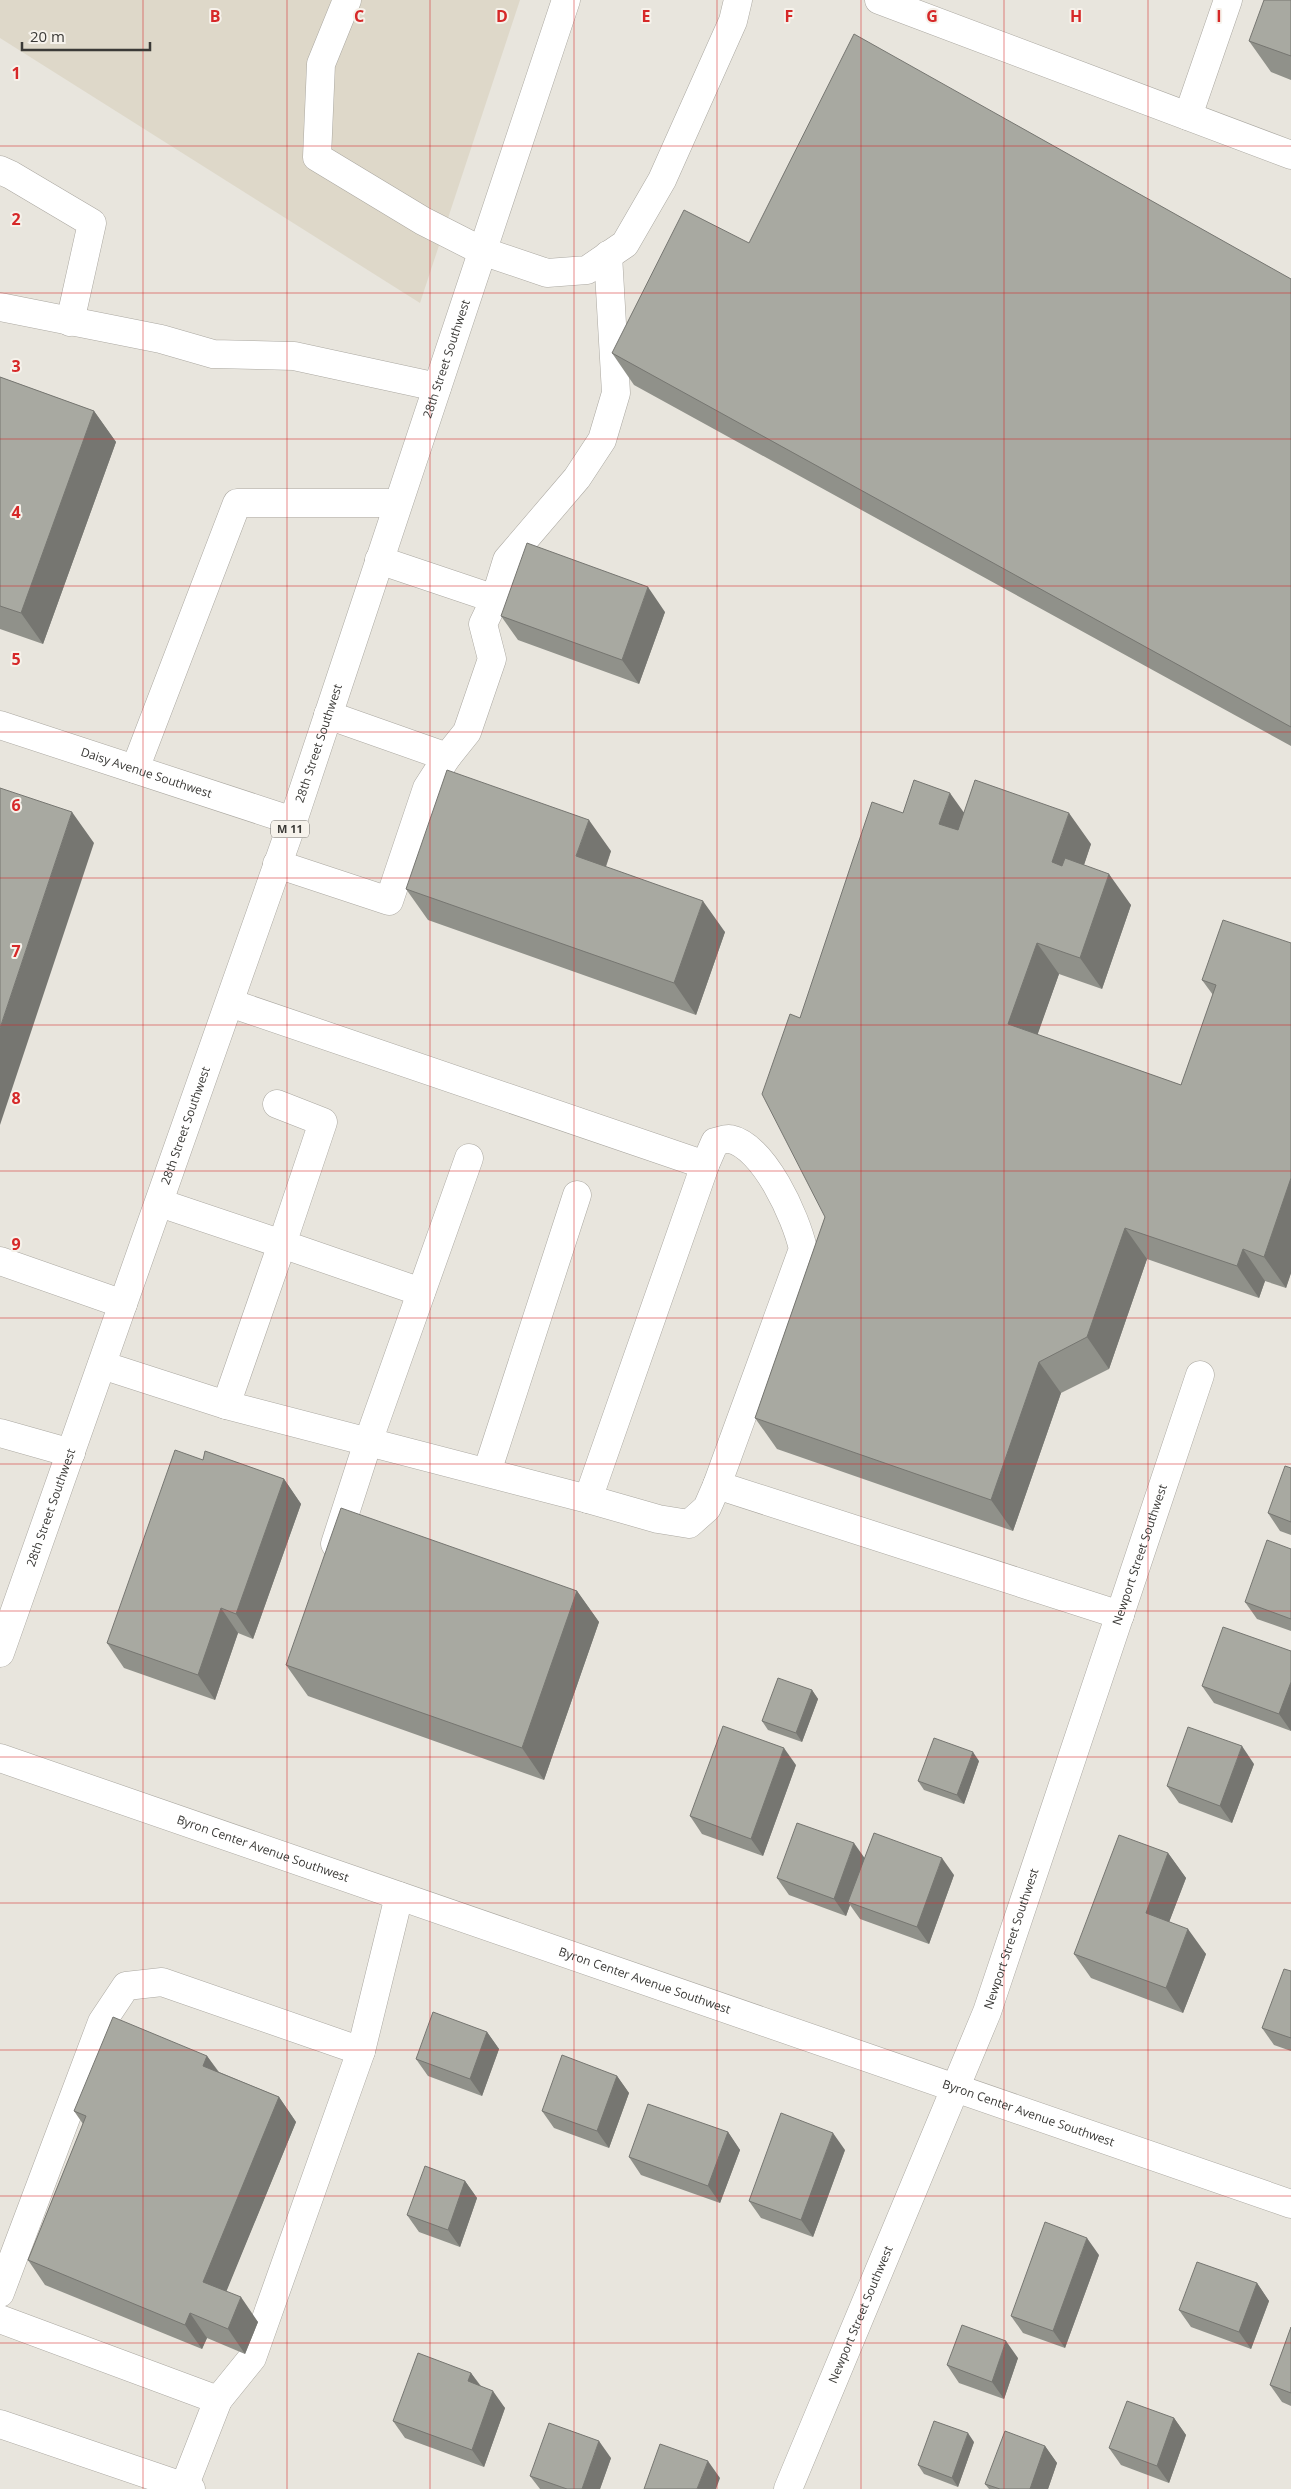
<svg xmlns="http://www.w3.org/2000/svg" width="1291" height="2489" viewBox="0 0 1291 2489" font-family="'Open Sans',sans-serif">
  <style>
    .built { fill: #ded8c9 }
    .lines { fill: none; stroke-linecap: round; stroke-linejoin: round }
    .minor-casing { stroke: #aba8a1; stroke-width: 29 }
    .major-casing { stroke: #aba8a1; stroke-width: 29 }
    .minor { stroke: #fff; stroke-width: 28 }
    .major { stroke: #fff; stroke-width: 28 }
    .wall { fill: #90918a }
    .shaded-wall { fill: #767671 }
    .building { fill: #a8a9a1; stroke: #767671 }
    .grid { fill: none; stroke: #d62828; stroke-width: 1; stroke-opacity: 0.55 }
    .labels { text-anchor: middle; stroke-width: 4; stroke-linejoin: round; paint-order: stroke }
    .shield { fill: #f6f2eb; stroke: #73716d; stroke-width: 1 }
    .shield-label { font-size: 11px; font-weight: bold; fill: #3b3a37 }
    .street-label { font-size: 12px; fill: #3b3a37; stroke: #f6f2eb }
    .grid-label { font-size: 16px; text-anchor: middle; font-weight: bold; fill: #d62828; stroke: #f6f2eb; stroke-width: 4; stroke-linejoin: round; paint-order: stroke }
  </style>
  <rect width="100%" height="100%" fill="#e8e5dd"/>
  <path class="built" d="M0,0H520L420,303L0,38Z"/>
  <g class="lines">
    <g class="minor-casing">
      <g id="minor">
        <path d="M347,0L321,64L317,157L423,221L482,251L547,273L587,270L625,244L662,180L733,21L738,0"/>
        <path d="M879,0L1291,155"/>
        <path d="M1188,116L1228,0"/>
        <path d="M0,170L11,175L92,223L70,322"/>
        <path d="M0,307L161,339L213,354L294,356L437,387"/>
        <path d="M495,599L507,560L577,478L602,440L616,393L608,255"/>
        <path d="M328,715L447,757L467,732L492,659L483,624L495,599L379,560"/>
        <path id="s1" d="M0,725L293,821"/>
        <path d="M135,769L237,503H398"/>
        <path d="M277,864L389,901L427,788L447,757"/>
        <path d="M230,1003L705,1165L588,1499L658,1519L689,1524L707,1508L717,1485L1120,1615"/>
        <path d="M277,1104L323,1122L282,1244L421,1292"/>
        <path d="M705,1165L715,1142C720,1141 726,1138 730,1139C764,1146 796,1217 803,1249L717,1485"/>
        <path d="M0,1261L123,1304"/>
        <path d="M102,1365L226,1405L282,1244L160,1203"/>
        <path d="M226,1405L588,1499"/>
        <path d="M0,1433L71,1453"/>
        <path d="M487,1472L577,1195"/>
        <path d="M335,1544L368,1442L469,1158"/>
        <path d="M0,2293L102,2022L126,1986L162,1982L361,2051"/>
        <path d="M0,2319L218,2400"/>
        <path d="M0,2424L191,2489"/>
        <path d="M184,2487L218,2400L252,2358L361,2051L399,1896"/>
        <path id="s2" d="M788,2489L987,2012L1200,1375"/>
      </g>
    </g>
    <g class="major-casing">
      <g id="major">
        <path id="s3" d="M0,1653L293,821L566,0"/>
        <path id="s4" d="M0,1758L1291,2204"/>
      </g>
    </g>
    <use href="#minor" class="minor"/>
    <use href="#major" class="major"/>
  </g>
  <path class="wall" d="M1291,0V80L1271,72L1249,41Z
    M749,243L1291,279V746L634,385L612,353Z
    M0,377L94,411L116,442L43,644L0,629Z
    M665,612L639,684L518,640L501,616Z
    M964,812L1091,844L1084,865L1131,905L1102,989L1059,974L1037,1035L1181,1085L1213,995L1202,980L1291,943V1273L1286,1288L1265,1281L1259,1298L1147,1259L1109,1369L1061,1393L1013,1531L777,1449L755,1418L825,1217L800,1018L903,813Z
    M611,851L606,867L725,932L696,1015L428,920L406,889Z
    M203,1460L284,1479L301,1504L253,1639L238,1633L215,1700L124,1668L107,1643Z
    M1291,1468V1535L1280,1531L1268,1513Z
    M1291,1549V1631L1257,1619L1245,1602Z
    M577,1591L599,1622L544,1780L308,1696L286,1665Z
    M1291,1651V1731L1214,1703L1202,1686Z
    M812,1690L818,1699L802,1742L768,1730L762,1721Z
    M979,1761L964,1804L924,1790L918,1781Z
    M1254,1764L1232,1823L1179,1803L1167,1786Z
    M796,1765L763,1856L702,1834L690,1816Z
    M1168,1853L1186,1878L1169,1922L1206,1954L1183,2013L1091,1978L1074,1954Z
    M864,1858L954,1875L929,1944L860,1919L850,1905L846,1916L789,1895L777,1878Z
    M1291,1971V2051L1274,2045L1262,2028Z
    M487,2032L499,2049L482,2096L428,2076L416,2059Z
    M207,2056L219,2072L279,2097L296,2122L226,2291L258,2322L245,2354L207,2338L202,2349L45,2285L28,2260L83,2124L74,2111Z
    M617,2076L629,2093L609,2148L554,2128L542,2111Z
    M728,2132L740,2150L720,2203L641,2175L629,2157Z
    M845,2150L813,2237L761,2218L749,2201Z
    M465,2181L477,2198L460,2247L419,2232L407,2215Z
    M1099,2255L1065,2348L1023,2333L1011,2316Z
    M1257,2283L1269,2301L1251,2349L1191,2327L1179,2310Z
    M1291,2327V2406L1282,2402L1270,2385Z
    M1018,2358L1004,2399L959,2383L947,2365Z
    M471,2373L481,2386L505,2408L484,2467L405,2438L393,2421Z
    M1174,2418L1186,2435L1169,2483L1121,2465L1109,2448Z
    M974,2442L958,2487L924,2474L918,2465Z
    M1045,2446L1057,2463L1048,2489H989L985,2484Z
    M611,2458L600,2489H540L530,2476Z"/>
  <path class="shaded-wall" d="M94,411L116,442L43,644L21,613Z
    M648,587L665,612L639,684L622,660Z
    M950,793L972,824L961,855L939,824Z
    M72,812L94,843L0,1125V1028Z
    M1069,813L1091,844L1074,894L1052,862Z
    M589,820L611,851L598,888L576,856Z
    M1109,874L1131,905L1102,989L1080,958Z
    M703,901L725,932L696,1015L674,983Z
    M1037,943L1059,974L1030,1056L1008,1024Z
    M1291,1178V1273L1286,1288L1264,1257Z
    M1125,1228L1147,1259L1109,1369L1087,1337Z
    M1243,1249L1265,1281L1259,1298L1237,1266Z
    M1039,1362L1061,1393L1013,1531L991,1500Z
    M284,1479L301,1504L253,1639L236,1614Z
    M577,1591L599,1622L544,1780L522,1748Z
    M221,1608L238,1633L215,1700L198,1675Z
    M1291,1682V1731L1279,1714Z
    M812,1690L818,1699L802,1742L796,1733Z
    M1242,1746L1254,1764L1232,1823L1220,1806Z
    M784,1748L796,1765L763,1856L751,1839Z
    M973,1752L979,1761L964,1804L957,1795Z
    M854,1843L866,1860L848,1902L850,1905L846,1916L834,1899Z
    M1168,1853L1186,1878L1163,1938L1146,1913Z
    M942,1858L954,1875L929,1944L917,1927Z
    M1188,1929L1206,1954L1183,2013L1166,1988Z
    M487,2032L499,2049L482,2096L470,2079Z
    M207,2056L224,2080L203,2066Z
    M617,2076L629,2093L609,2148L597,2131Z
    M279,2097L296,2122L220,2307L203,2282Z
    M728,2132L740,2150L720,2203L708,2186Z
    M833,2133L845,2150L813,2237L801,2220Z
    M465,2181L477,2198L460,2247L448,2230Z
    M1087,2238L1099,2255L1065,2348L1053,2331Z
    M1257,2283L1269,2301L1251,2349L1239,2332Z
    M241,2297L258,2322L245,2354L228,2329Z
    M190,2313L207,2338L202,2349L185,2325Z
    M1006,2341L1018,2358L1004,2399L992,2382Z
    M471,2373L483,2390L468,2381Z
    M493,2391L505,2408L484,2467L472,2450Z
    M1174,2418L1186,2435L1169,2483L1157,2466Z
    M968,2433L974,2442L958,2487L952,2478Z
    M599,2441L611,2458L600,2489H582Z
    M1045,2446L1057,2463L1048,2489H1030Z
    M708,2461L720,2478L716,2489H697Z"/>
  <path class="building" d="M1264,0H1291V56L1249,41Z
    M854,34L1291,279V727L612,353L684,210L749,243Z
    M0,377L94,411L21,613L0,606Z
    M527,543L648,587L622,660L501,616Z
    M447,770L589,820L576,856L703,901L674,983L406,889Z
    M914,780L950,793L939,824L958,830L975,780L1069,813L1052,862L1062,866L1065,858L1109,874L1080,958L1037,943L1008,1024L1181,1085L1216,985L1202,980L1223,920L1291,943V1178L1264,1257L1243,1249L1237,1266L1125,1228L1087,1337L1039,1362L991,1500L755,1418L825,1217L762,1094L790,1014L800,1018L872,802L903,813Z
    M0,788L72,812L0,1028Z
    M175,1450L203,1460L205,1451L284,1479L236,1614L221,1608L198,1675L107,1643Z
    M1285,1466L1291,1468V1522L1268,1513Z
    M341,1508L577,1591L522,1748L286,1665Z
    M1267,1540L1291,1549V1619L1245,1602Z
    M1223,1627L1291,1651V1682L1279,1714L1202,1686Z
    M778,1678L812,1690L796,1733L762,1721Z
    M723,1726L784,1748L751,1839L690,1816Z
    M1188,1727L1242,1746L1220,1806L1167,1786Z
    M934,1738L973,1752L957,1795L918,1781Z
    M797,1823L854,1843L834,1899L777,1878Z
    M874,1833L942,1858L917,1927L848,1902Z
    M1119,1835L1168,1853L1146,1913L1188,1929L1166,1988L1074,1954Z
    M1284,1969L1291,1971V2038L1262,2028Z
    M433,2012L487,2032L470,2079L416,2059Z
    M113,2017L207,2056L203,2066L279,2097L203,2282L241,2297L228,2329L190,2313L185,2325L28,2260L86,2116L74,2111Z
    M562,2055L617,2076L597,2131L542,2111Z
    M648,2104L728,2132L708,2186L629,2157Z
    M781,2113L833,2133L801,2220L749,2201Z
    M425,2166L465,2181L448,2230L407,2215Z
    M1045,2222L1087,2238L1053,2331L1011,2316Z
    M1197,2262L1257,2283L1239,2332L1179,2310Z
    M962,2325L1006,2341L992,2382L947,2365Z
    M1291,2327V2393L1270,2385Z
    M418,2353L471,2373L468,2381L493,2391L472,2450L393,2421Z
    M1127,2401L1174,2418L1157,2466L1109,2448Z
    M934,2421L968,2433L952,2478L918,2465Z
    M549,2423L599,2441L582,2489H567L530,2476Z
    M1005,2431L1045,2446L1030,2489H1000L985,2484Z
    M660,2444L708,2461L697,2489H644Z"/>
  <path class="grid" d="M143,0V2489M287,0V2489M430,0V2489M574,0V2489M717,0V2489M861,0V2489M1004,0V2489M1148,0V2489M0,146H1291M0,293H1291M0,439H1291M0,586H1291M0,732H1291M0,878H1291M0,1025H1291M0,1171H1291M0,1318H1291M0,1464H1291M0,1611H1291M0,1757H1291M0,1903H1291M0,2050H1291M0,2196H1291M0,2343H1291"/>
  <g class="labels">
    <rect class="shield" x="271" y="820.5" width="38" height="17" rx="4"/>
    <g class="shield-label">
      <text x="290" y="833">M 11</text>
    </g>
    <g class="street-label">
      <text dy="4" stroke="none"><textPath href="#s3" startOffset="1369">28th Street Southwest</textPath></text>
      <text dy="4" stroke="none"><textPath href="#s3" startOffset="964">28th Street Southwest</textPath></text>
      <text dy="4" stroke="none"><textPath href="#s1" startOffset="154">Daisy Avenue Southwest</textPath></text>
      <text dy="4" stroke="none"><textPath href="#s3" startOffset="559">28th Street Southwest</textPath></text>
      <text dy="4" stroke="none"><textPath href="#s3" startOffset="154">28th Street Southwest</textPath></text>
      <text dy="4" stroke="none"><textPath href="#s2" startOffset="999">Newport Street Southwest</textPath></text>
      <text dy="4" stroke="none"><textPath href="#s4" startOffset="278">Byron Center Avenue Southwest</textPath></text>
      <text dy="4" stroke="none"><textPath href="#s2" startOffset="594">Newport Street Southwest</textPath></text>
      <text dy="4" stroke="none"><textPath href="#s4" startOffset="682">Byron Center Avenue Southwest</textPath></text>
      <text dy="4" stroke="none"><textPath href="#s4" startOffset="1088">Byron Center Avenue Southwest</textPath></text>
      <text dy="4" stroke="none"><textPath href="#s2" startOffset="189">Newport Street Southwest</textPath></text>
    </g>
  </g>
  <g class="grid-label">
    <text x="215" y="22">B</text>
    <text x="359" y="22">C</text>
    <text x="502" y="22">D</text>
    <text x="646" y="22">E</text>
    <text x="789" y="22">F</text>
    <text x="932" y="22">G</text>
    <text x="1076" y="22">H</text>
    <text x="1219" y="22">I</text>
    <text x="16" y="79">1</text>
    <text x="16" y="225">2</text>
    <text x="16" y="372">3</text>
    <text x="16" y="518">4</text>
    <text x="16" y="665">5</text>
    <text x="16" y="811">6</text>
    <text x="16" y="957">7</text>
    <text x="16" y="1104">8</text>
    <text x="16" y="1250">9</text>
  </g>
  <path d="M22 42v8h128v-8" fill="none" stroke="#3b3a37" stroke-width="2.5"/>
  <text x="30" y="42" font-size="15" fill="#3b3a37" stroke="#f6f2eb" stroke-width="4" paint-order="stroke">20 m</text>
</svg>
